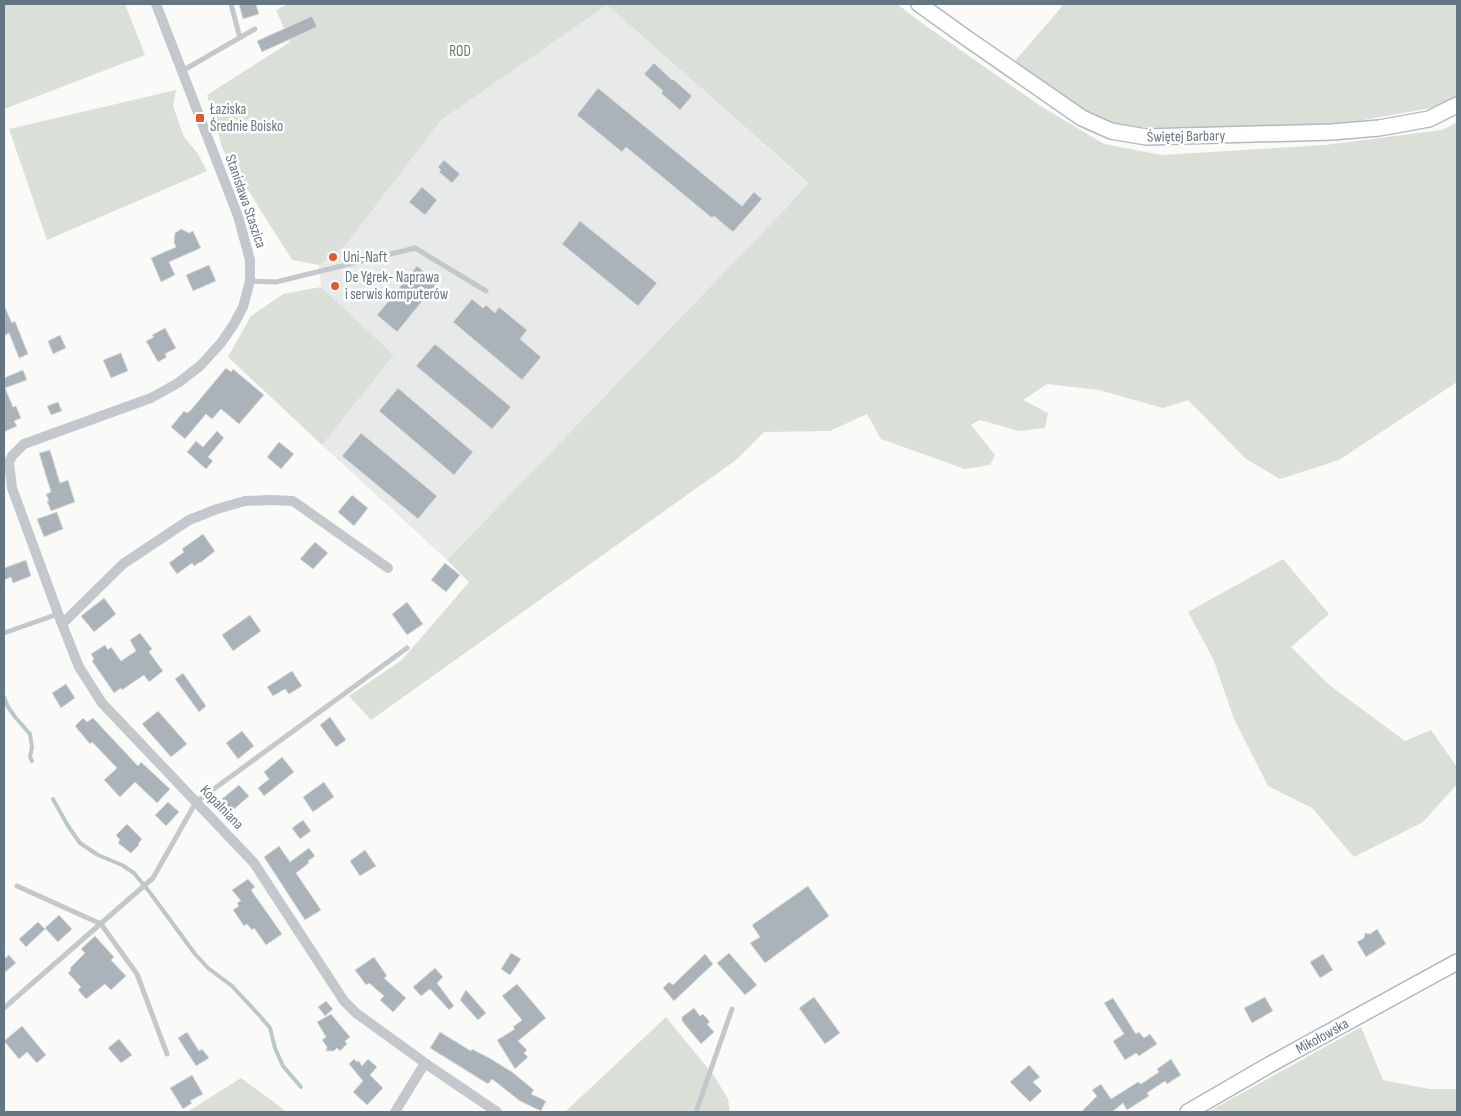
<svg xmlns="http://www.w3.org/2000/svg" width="1461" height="1116" viewBox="0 0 1461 1116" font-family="'Sofia Sans Condensed',sans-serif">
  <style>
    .built { fill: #e8e9e9 }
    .green { fill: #dadfd7 }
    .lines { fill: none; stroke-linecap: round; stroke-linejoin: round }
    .stream { stroke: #bbc7cb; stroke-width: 4 }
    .building { fill: #aab3b9; stroke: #dcdcda }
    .secondary-casing { stroke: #b3babf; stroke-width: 18 }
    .lane { stroke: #c3c8cc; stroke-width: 5 }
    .street { stroke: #c3c8cc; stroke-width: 10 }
    .secondary { stroke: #fff; stroke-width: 15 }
    .poi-dot { fill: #e4572e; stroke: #fff; stroke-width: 2 }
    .labels { text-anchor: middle; stroke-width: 5; stroke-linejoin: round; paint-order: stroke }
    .park-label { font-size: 15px; fill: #687a64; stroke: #fff }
    .poi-label { font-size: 15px; fill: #657683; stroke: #fff; text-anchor: start }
    .street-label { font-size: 15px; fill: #657683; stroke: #fff }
  </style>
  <rect width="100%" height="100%" fill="#fafaf8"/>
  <path class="built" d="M607,5L808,184L791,203L447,560L322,445L394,355L321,287L319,265L346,245L440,121Z"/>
  <path class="green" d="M4,4H125L145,55L4,109Z
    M288,4H897L926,26L1042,107L1104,144L1162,155L1325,145L1442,130L1457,122V382L1339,460L1280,479L1246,459L1188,400L1163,408L1099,390L1047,384L1023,400L1048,413L1045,428L1019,431L980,420L971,425L995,455L990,465L965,469L881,439L867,414L830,431L764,432L736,460L371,720L349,696L402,660L469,582L447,560L791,203L808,183L607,5L440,121L346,245L319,265L292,260L223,150L207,95L290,42L276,10Z
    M1064,4H1457V96L1436,107L1324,127L1163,129L1106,124L1014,62Z
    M176,90L173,106L184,137L198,154L207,171L47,240L9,129Z
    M321,287L394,355L322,445L228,357L251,316L283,294Z
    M1283,559L1329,614L1291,647L1328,684L1405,741L1431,730L1457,767V784L1423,822L1354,857L1312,808L1268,786L1234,719L1214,661L1188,612Z
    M666,1017L714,1076L728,1099L730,1112H565Z
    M1361,1027L1383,1080L1429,1089H1457V1112H1208Z
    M241,1078L287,1112H187Z"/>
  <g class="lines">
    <path class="stream" d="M4,697L8,707L15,717L30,734L32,747L30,757L32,761
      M53,799L68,826L80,843L98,855L122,865L134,873L151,894L195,954L208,968L232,986L260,1016L270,1028L275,1048L283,1066L301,1087"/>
  </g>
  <path class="building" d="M239,4H256L259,14L243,19Z
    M312,16L317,27L262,52L257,41Z
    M654,63L672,80L673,79L692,96L680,110L661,93L663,91L644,74Z
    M598,88L742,206L754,192L762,199L733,232L714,216L712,218L626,147L622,152L577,115Z
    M444,160L460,174L452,183L439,172L441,170L438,167Z
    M422,187L437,200L425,215L409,202Z
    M580,221L657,283L638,306L562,244Z
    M181,229L189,233L193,231L201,248L169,262L175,275L161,282L151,258L176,247L174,242L175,233Z
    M209,265L216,281L193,291L186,275Z
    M417,266L437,283L397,332L377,315Z
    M472,299L483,308L486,305L495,313L499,307L527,330L520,339L541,357L522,380L453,322Z
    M4,305L12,323L15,321L28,354L19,358L9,333L4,336Z
    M165,328L176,348L165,354L167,357L158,362L146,341L154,337L152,335Z
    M60,335L66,348L53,354L48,341Z
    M435,344L511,407L492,429L416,366Z
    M121,353L128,371L111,378L103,360Z
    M226,368L231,372L233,369L264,395L239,424L221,409L212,419L206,414L185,439L171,427L184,411L187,413L191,410Z
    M23,370L27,380L5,388L13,407L16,406L21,418L14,421L17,426L4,432V378Z
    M398,388L473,452L454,475L379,411Z
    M58,402L62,411L51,415L47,406Z
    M217,431L224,438L208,457L213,461L206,469L187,452L196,441L203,447Z
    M361,433L437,496L418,519L342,456Z
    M279,442L294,454L281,469L267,457Z
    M50,450L60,483L68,480L75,502L51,511L47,501H49L46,494L51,492L39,453Z
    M352,495L368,508L354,526L338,512Z
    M57,512L63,529L44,537L37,519Z
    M203,534L215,551L200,563V562L194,566L192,563L177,574L169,563L184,552L182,549Z
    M315,542L328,553L313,569L300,559Z
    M26,560L31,576L13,583L11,577L4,580V568Z
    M445,563L460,575L446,592L431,580Z
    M104,598L116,614L94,632L81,616Z
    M407,602L423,624L407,635L392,614Z
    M250,615L261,631L233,651L222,635Z
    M140,633L152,649L149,652L163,671L149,682L144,675L122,690L121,688L114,693L92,661L94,659L91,654L105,645L108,650L111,647L121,661L136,651L130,640Z
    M292,671L302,686L289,694L285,689L273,696L267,687Z
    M183,673L206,706L199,712L175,679Z
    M66,684L75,698L61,708L52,693Z
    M158,711L187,744L171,757L142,724Z
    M330,717L346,740L336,747L320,725Z
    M83,718L87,722L93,718L138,766L141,762L170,789L157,803L135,782L120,797L104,780L117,768L92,742L90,744L75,726Z
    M242,731L254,746L238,759L226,743Z
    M282,757L294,772L264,796L258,788L269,779L264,772Z
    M324,782L334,797L313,812L303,797Z
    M239,785L249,796L232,811L222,799Z
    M168,802L179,812L166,826L155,815Z
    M303,820L311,831L300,839L292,828Z
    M127,824L142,839L138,844L139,845L131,853L118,843L120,840L116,835Z
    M279,846L290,862L309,848L315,856L308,861L309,863L296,873L321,910L305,920L264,857Z
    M365,850L376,866L360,876L350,861Z
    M248,879L255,887L251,890L282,934L266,945L254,928L252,930L247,924L244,926L233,910L239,906L237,903L241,901L232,890Z
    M808,886L829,916L765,963L750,943L760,937L752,925Z
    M59,915L72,929L58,942L45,928Z
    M38,922L45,929L26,947L19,939Z
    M1377,929L1386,944L1366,957L1357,942L1364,938L1365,933L1370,934Z
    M95,936L114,957L111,960L126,976L111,990L105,984L86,999L78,990L81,987L68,973L71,970L70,968L85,953L81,949Z
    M511,953L521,959L510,975L501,969Z
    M729,953L757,985L745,995L717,963Z
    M705,954L713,964L674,1001L663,988L669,982L673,985Z
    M1323,954L1333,970L1320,978L1310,962Z
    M9,955L16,963L4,973V959Z
    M374,957L387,976L384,978L406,998L393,1012L380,1000L384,996L369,983L366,985L355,970Z
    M435,968L443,977L437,983L454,1006L449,1010L430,989L421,996L413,987Z
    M517,984L546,1018L518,1041L527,1050L524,1053L528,1057L515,1069L497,1040L515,1029L513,1027L522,1020L502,996Z
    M466,990L486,1013L478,1020L460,1000Z
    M814,997L840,1033L825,1044L799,1008Z
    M1265,997L1273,1011L1252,1023L1244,1008Z
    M1113,998L1136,1034L1139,1032L1144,1038L1150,1034L1157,1044L1139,1056L1136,1053L1125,1060L1113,1041L1124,1034L1104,1003Z
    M326,1001L333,1009L325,1016L318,1007Z
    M694,1008L700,1016L703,1014L710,1022L707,1024L714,1032L701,1044L682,1021V1017Z
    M331,1014L350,1037L345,1041L347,1044L340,1051L337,1048L334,1051H326L327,1047L322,1040L326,1037L317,1022Z
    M22,1026L46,1055L37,1063L27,1052L19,1059L4,1041Z
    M187,1032L199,1051L202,1049L209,1058L196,1066L178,1038Z
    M440,1032L471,1051L472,1049L491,1059L512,1072L534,1090L531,1094L546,1101L541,1111L520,1101L492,1079L488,1084L430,1048Z
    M119,1039L132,1055L121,1063L108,1048Z
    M354,1059L357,1062L359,1061L362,1066L368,1059L377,1067L370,1075L383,1088L367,1105L353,1092L363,1081L349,1064Z
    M1171,1059L1181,1075L1167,1084L1165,1081L1147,1093L1149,1096L1127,1110L1123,1103L1112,1112H1081L1097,1096L1092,1090L1101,1084L1111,1099L1138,1082L1141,1084L1159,1072L1157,1069Z
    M1029,1065L1040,1077L1033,1082L1042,1091L1030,1102L1010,1082Z
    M192,1075L203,1094L190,1101L192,1103L183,1109L170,1088Z"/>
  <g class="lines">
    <g class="secondary-casing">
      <path id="secondary" d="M919,4L965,37L1082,118L1111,131L1146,137L1332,132L1379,128L1429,119L1457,105
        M1188,1112L1269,1065L1457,962"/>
    </g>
    <path class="lane" d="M231,4L240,38
      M182,71L255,29
      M250,281L276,282L415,248L486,291
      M4,633L58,614
      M17,886L101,924L137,974L167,1054
      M4,1008L153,878L196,802L407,648
      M696,1112L732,1009"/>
    <path class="street" d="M9,462L12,488L62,624L79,667L102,703L254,863L344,1001L356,1013L432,1068L497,1112
      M9,462L12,456L24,444L151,398L178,383L200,366L221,343L234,324L243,307L250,281V260L238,216L156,4
      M62,624L123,564L189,520L217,509L245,501L270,500L293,501L388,568
      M395,1112L425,1063"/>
    <use href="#secondary" class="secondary"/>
  </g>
  <g class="poi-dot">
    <rect x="195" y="113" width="10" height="10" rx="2.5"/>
    <circle cx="333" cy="257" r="5"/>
    <circle cx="335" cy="286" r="5"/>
  </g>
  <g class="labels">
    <g class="park-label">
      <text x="460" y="56">ROD</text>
    </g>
    <g class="poi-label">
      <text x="210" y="114">Łaziska<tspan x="210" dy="17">Średnie Boisko</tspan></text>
      <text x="343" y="262">Uni-Naft</text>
      <text x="345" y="282">De Ygrek- Naprawa<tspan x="345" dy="17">i serwis komputerów</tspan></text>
    </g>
    <g class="street-label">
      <text transform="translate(1186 136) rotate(-1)" y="5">Świętej Barbary</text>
      <text transform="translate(246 201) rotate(71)" y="5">Stanisława Staszica</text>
      <text transform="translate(222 807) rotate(46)" y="5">Kopalniana</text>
      <text transform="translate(1322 1036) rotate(-29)" y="5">Mikołowska</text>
    </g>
  </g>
  <rect width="1461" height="1116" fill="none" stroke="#657683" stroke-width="10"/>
</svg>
